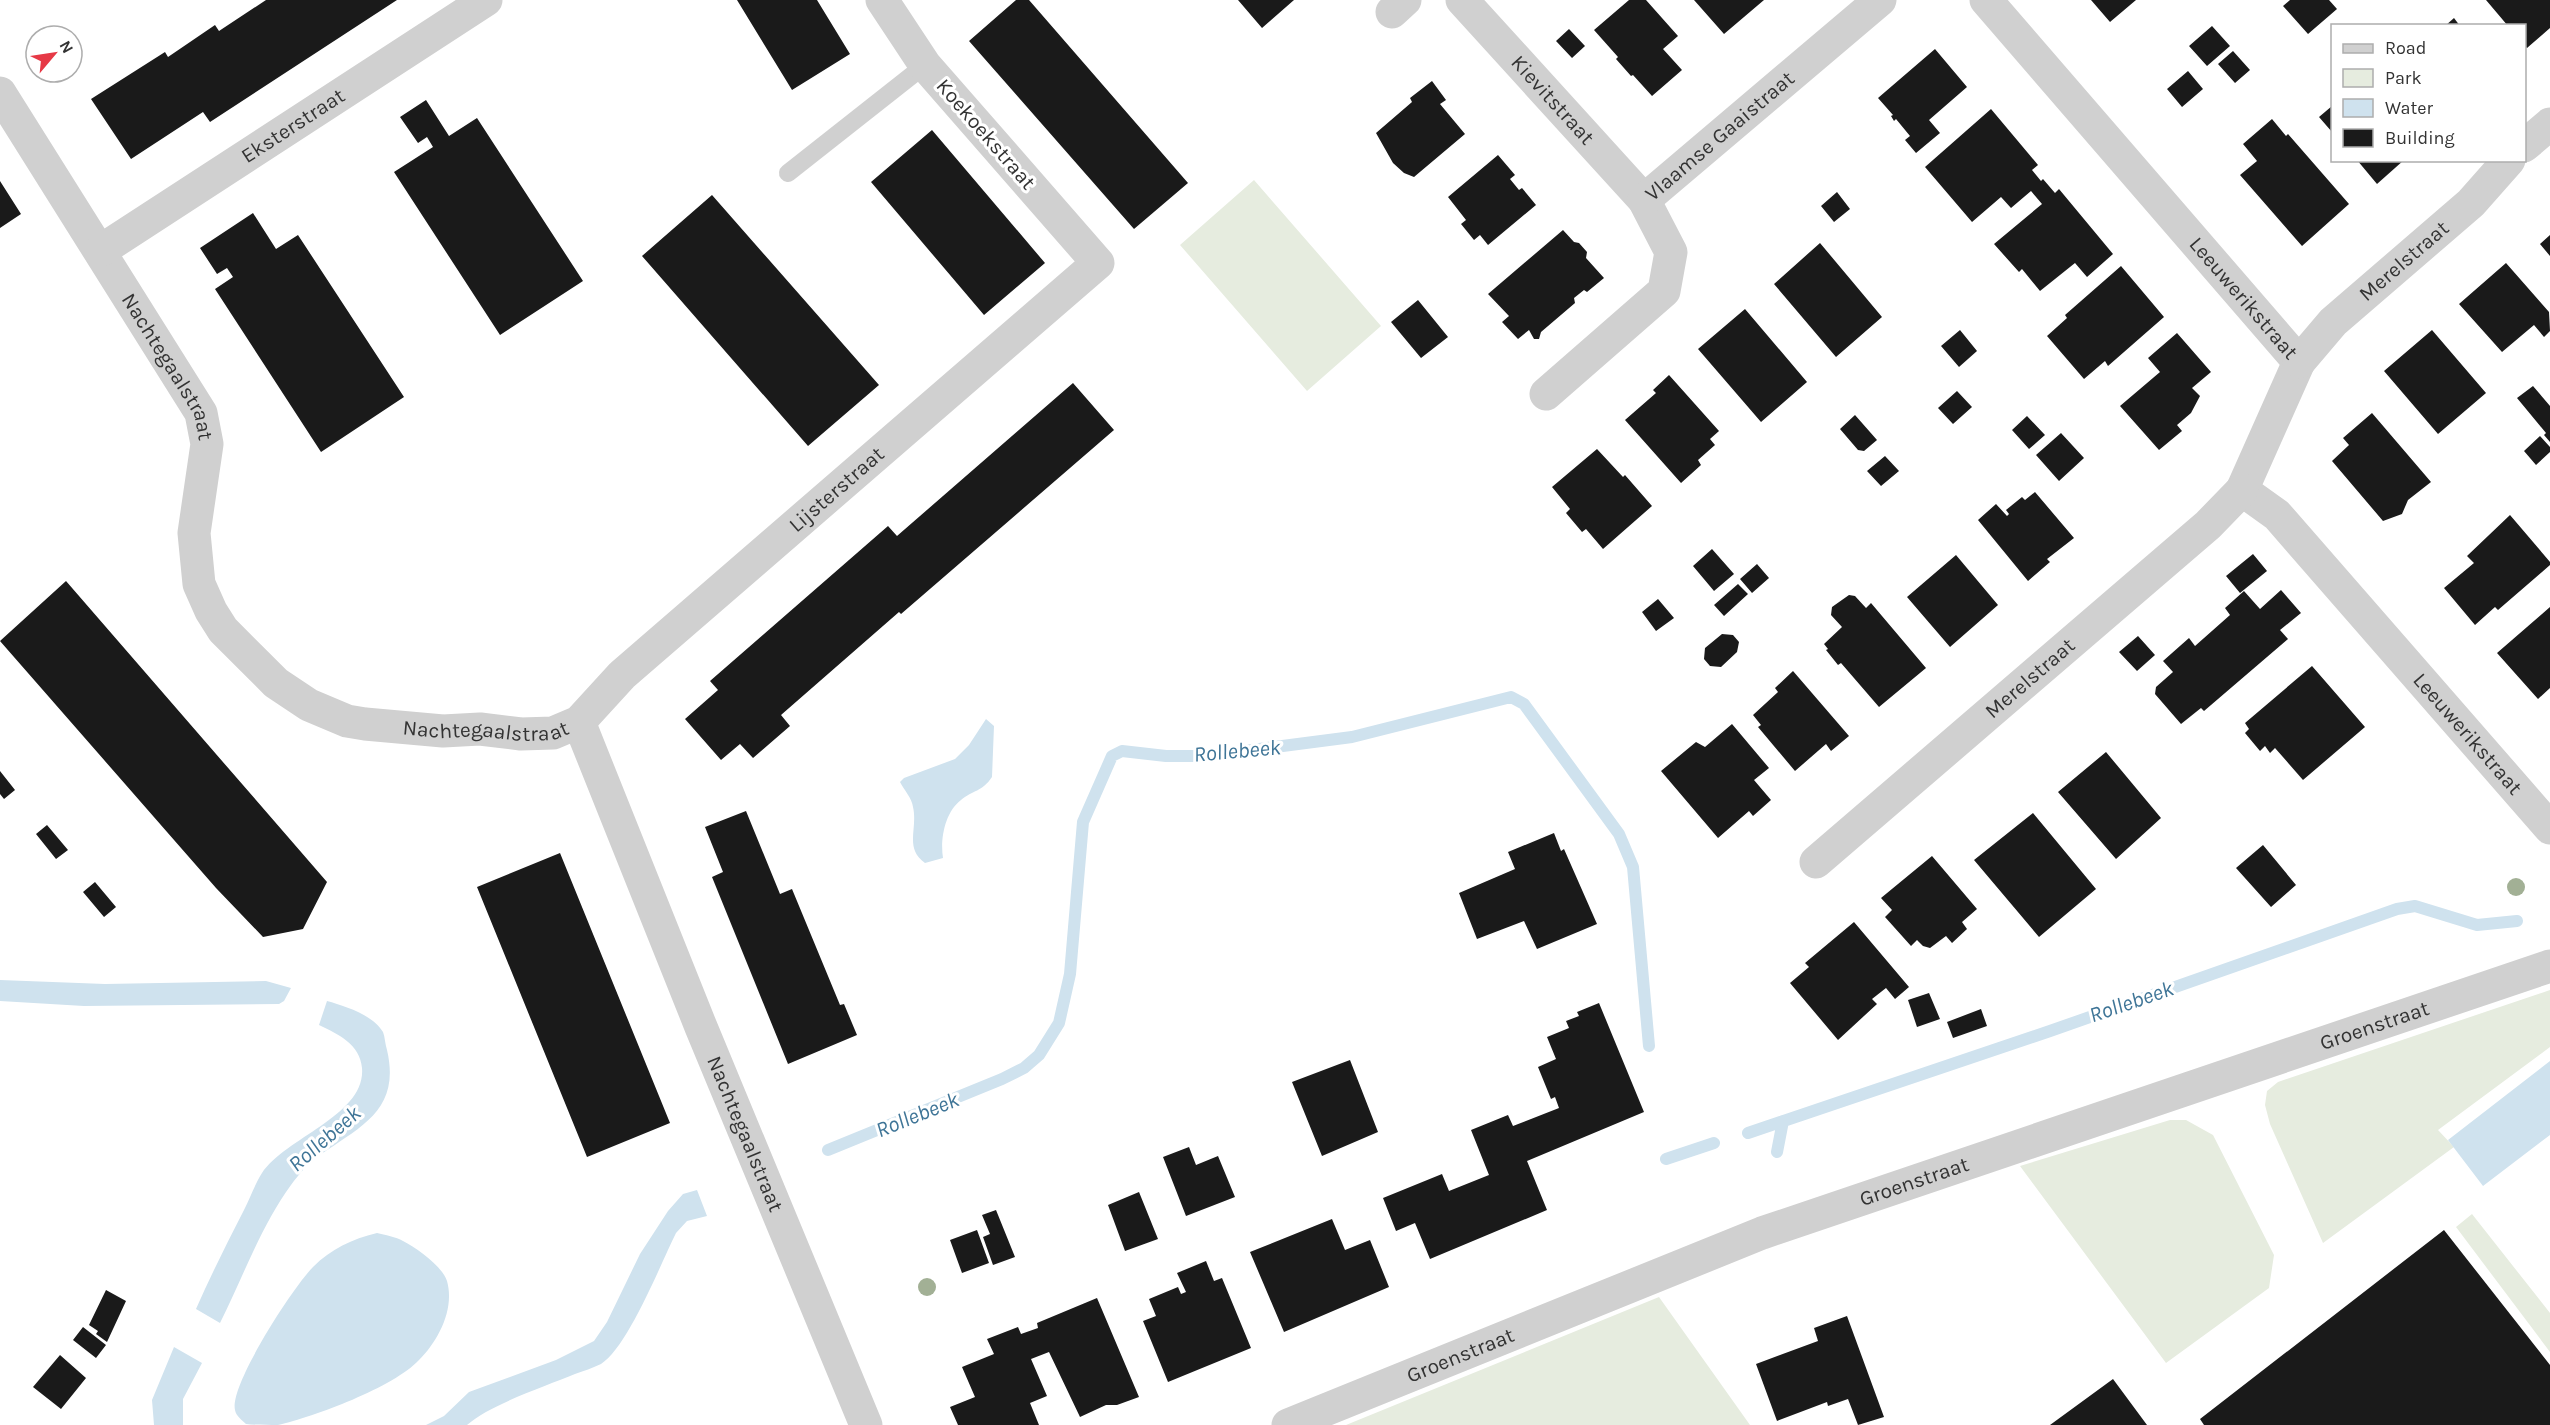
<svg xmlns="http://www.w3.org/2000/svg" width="2550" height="1425" viewBox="0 0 2550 1425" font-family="Karla,sans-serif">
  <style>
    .green { fill: #e6ecdf }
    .water { fill: #cfe2ee }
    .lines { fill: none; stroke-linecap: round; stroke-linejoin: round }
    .stream { stroke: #cfe2ee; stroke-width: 12 }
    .building { fill: #1a1a1a }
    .service { stroke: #d0d0d0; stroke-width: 18 }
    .minor { stroke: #d0d0d0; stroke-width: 33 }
    .tree { fill: #a2b095 }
    .labels { text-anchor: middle; stroke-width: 6; stroke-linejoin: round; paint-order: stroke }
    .street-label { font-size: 21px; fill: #333; stroke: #fff }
    .water-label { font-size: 22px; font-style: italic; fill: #3f7597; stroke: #fff }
  </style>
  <rect width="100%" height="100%" fill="#fff"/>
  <path class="green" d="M1254,180L1381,326L1307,391L1180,245Z
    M2550,990V1047L2438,1130L2454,1147L2323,1243L2270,1124L2265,1105L2267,1091L2278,1082Z
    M2170,1120H2186L2213,1135L2274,1255L2269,1288L2166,1363L2020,1166Z
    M2472,1214L2550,1313V1352L2456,1227Z
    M1659,1297L1750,1425H1346Z"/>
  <path class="water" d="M986,719L994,726L992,777C982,792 973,790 961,800C945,812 940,839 943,858L925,863C904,848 918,829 913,807C912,798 904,790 900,782L904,778L955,759L969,745Z
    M0,980L105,984L266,981L291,988L284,1001L279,1004L84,1006L0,1001Z
    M327,1001C345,1006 373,1015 383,1032C385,1037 385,1044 387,1050C401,1110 361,1126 320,1155C308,1163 300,1173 291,1185C261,1226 243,1277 220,1323L196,1309C211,1275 227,1243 244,1210C250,1198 255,1184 262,1173C286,1137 366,1115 362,1068C360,1044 338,1034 319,1025Z
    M2550,1061V1135L2483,1186L2448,1140Z
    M697,1190L707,1216L687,1221L676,1233C661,1263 628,1347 601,1364C593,1368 583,1371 575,1374C546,1386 489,1405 467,1425H426L444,1416L469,1392L556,1360L594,1341L607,1322L640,1254L668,1211L683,1194Z
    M377,1233C385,1235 396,1237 403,1241C417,1248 442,1266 447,1281C455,1309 438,1341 419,1360C394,1387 314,1417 278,1425C268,1425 255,1425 246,1424C242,1420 236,1416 235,1410C229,1385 294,1286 313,1267C331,1249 352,1239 377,1233Z
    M174,1347L202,1363L183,1399V1425H154L152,1400Z"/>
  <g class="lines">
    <path class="stream" d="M1748,1133L2050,1031L2397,909L2415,906L2477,925L2517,921
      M828,1150L1002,1079L1024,1068L1039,1055L1059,1023L1070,974L1083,822L1112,756L1122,751L1166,756H1206L1352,737L1511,697L1524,704L1619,834L1633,867L1649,1046
      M1777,1152L1783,1121
      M1666,1159L1714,1143"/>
  </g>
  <path class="building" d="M266,0H397L210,122L203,112L131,159L91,99L165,52L168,57L215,25L219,31Z
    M737,0H817L850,54L792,90Z
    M1016,0H1029L1188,183L1134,229L969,41Z
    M1238,0H1294L1262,28Z
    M1629,0H1646L1678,36L1663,49L1682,70L1652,96L1633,75L1631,76L1616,59L1618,57L1594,30Z
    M1694,0H1764L1724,34Z
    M2091,0H2136L2110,22Z
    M2290,0H2329L2337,9L2308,34L2283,6Z
    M2486,0H2550V28L2527,48L2524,45V26H2508Z
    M2454,18L2460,26H2445Z
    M2212,26L2230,46L2207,66L2189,46Z
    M1569,29L1585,46L1572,58L1556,41Z
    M1935,49L1967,87L1929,120L1940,133L1916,153L1905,140L1910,136L1896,119L1894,121L1891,116L1893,115L1878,98Z
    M2233,51L2250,70L2235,83L2218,64Z
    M2188,71L2203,89L2182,107L2167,89Z
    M1432,81L1446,100L1440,104L1465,134L1414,177L1404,173L1393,163L1376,133L1412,102L1410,98Z
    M426,100L449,136L477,118L583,281L500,335L394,172L433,147L427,137L418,143L400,117Z
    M2332,106V132L2319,117Z
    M1991,109L2038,165L2032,170L2041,181L2043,179L2055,193L2059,189L2113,254L2087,277L2075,263L2040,291L2022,269L2019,272L1994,244L2042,204L2031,191L2011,208L2001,197L1972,222L1925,167Z
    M2272,119L2286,136L2288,134L2349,204L2302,246L2240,175L2257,161L2243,144Z
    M932,130L1045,263L984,315L871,182Z
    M1498,155L1515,175L1510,179L1519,190L1522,188L1536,205L1488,245L1480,235L1474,240L1461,224L1466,220L1448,197Z
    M2357,160H2404L2377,184Z
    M0,181L21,214L0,228Z
    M1837,192L1850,209L1834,222L1821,206Z
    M712,195L879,385L808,446L642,256Z
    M253,213L276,249L298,235L404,397L321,452L215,289L233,277L227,268L217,274L200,248Z
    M1563,230L1574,242L1579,243L1587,252L1586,258L1604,278L1587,292L1584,290L1574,298L1575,303L1541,332L1539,339H1534L1529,330L1518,339L1502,322L1509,316L1488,294Z
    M2550,235V256L2540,244Z
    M1820,243L1882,317L1836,357L1774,284Z
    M2506,263L2549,312L2550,331L2544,337L2534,325L2502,352L2459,304Z
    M2121,266L2164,317L2108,366L2105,361L2084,379L2047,336L2067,318L2065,315Z
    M1418,300L1448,337L1421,358L1391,322Z
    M1745,309L1807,382L1761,422L1698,349Z
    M1960,330L1977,351L1959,367L1941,346Z
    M2432,330L2486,393L2438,434L2384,371Z
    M2177,333L2211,372L2192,388L2200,396L2191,413L2177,425L2182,431L2159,450L2120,406L2160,372L2148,358Z
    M1669,375L1719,431L1710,439L1715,445L1698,460L1701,465L1681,483L1625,420L1656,393L1653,390Z
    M1073,383L1114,430L901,614L899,612L781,715L790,726L753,758L740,744L721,760L685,719L718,690L710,681L888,526L897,536Z
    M2533,386L2550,406V442L2544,435L2546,433L2517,398Z
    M1957,391L1972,407L1953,424L1938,408Z
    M2372,413L2431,482L2408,500L2402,514L2383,521L2332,461L2349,445L2343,438Z
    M1855,415L1877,440L1864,451L1858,450L1840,429Z
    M2027,416L2045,435L2029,449L2012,430Z
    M2061,433L2084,458L2059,481L2036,455Z
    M2540,436L2550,447V452L2536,465L2524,451Z
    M1597,449L1623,477L1625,475L1652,506L1603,549L1586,529L1582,532L1566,513L1570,509L1552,487Z
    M1885,456L1899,471L1881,486L1867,471Z
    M2035,492L2074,538L2047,559L2050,562L2028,581L1978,520L1996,504L2007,516L2009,514L2006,510L2022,497L2025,500Z
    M2510,515L2550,562V565L2498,610L2495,607L2475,625L2444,588L2474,563L2467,556Z
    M1712,549L1734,574L1714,591L1693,566Z
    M2253,554L2267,571L2240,593L2226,576Z
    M1956,555L1998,605L1950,647L1907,597Z
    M1757,564L1769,578L1752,593L1740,579Z
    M66,581L327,882L303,929L263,937L216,888L0,641Z
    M1738,584L1748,594L1724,616L1714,605Z
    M2281,590L2301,613L2280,630L2288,639L2204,711L2201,708L2181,724L2155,694L2156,687L2173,672L2163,661L2189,638L2195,646L2230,615L2225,608L2244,591L2260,609Z
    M1849,595L1855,596L1866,608L1871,603L1926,668L1879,707L1841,663L1838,665L1826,650L1828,649L1824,644L1842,627L1831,615L1832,607Z
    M1658,599L1674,618L1656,631L1642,612Z
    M2550,607V688L2538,699L2497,653Z
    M1722,634L1733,635L1739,642L1737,652L1721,667L1710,666L1704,659L1705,648Z
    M2138,636L2155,655L2137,671L2119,652Z
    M2312,666L2365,727L2303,780L2275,748L2270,753L2265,746L2260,751L2245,733L2249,729L2245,723Z
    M1793,671L1849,736L1831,751L1826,744L1795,771L1758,727L1761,725L1753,715L1778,692L1775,688Z
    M1732,724L1769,768L1754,780L1771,800L1753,816L1749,811L1718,838L1661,771L1696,742L1705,747Z
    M2106,752L2161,818L2116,859L2058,792Z
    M0,771L15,790L4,799L0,794Z
    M746,811L780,894L792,889L840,1005L844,1004L857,1035L788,1064L712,877L723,872L705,827Z
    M2033,813L2096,889L2039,937L1974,860Z
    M47,825L68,850L56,859L36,834Z
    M1554,833L1561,851L1564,849L1597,924L1537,949L1524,921L1477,939L1459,893L1515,869L1508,852Z
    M2263,845L2296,885L2271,907L2236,868Z
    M560,853L670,1123L587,1157L477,887Z
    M1932,856L1977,909L1962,922L1967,929L1952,943L1946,936L1930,948L1923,946L1917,940L1911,946L1885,917L1892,910L1881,898Z
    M95,882L116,907L104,917L83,892Z
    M1854,922L1909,987L1895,999L1886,988L1872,999L1877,1004L1838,1040L1790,983L1809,967L1805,963Z
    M1929,993L1940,1019L1917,1027L1908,1000Z
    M1599,1003L1644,1112L1527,1161L1547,1210L1430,1259L1415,1223L1396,1231L1383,1198L1442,1174L1449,1191L1489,1175L1471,1130L1508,1115L1513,1126L1559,1108L1555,1097L1551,1099L1538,1067L1556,1059L1547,1037L1569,1028L1566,1021L1579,1016L1577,1012Z
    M1981,1009L1987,1026L1953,1038L1947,1022Z
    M1350,1060L1378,1132L1322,1156L1292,1082Z
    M1189,1147L1196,1165L1218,1156L1235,1197L1186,1216L1163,1157Z
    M1139,1192L1158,1239L1125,1251L1108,1205Z
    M996,1210L1015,1257L993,1265L983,1237L990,1234L982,1215Z
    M1332,1219L1345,1250L1370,1240L1389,1287L1284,1332L1250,1252Z
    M977,1230L989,1263L962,1273L950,1240Z
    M2444,1230L2550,1365V1425H2204L2200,1419Z
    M1206,1261L1214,1281L1222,1278L1251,1348L1168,1382L1143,1321L1156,1316L1149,1299L1178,1287L1181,1294L1186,1292L1177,1273Z
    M106,1290L126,1301L107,1342L96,1334L98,1331L89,1325Z
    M1097,1298L1139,1397L1117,1405H1106L1080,1417L1049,1352L1031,1359L1047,1396L1030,1403L1039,1425H958L950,1407L975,1397L962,1367L994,1354L987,1339L1018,1327L1021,1334L1038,1328L1037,1323Z
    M1847,1316L1884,1417L1858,1425L1848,1399L1828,1406L1827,1402L1777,1421L1756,1364L1818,1341L1814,1328Z
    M83,1327L106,1345L96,1358L73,1340Z
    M60,1355L86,1378L61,1409L33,1387Z
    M2113,1379L2147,1425H2050Z"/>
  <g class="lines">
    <path class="service" d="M788,173L925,65"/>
    <g class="minor">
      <path id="s1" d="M1462,0L1644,200L1671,252L1664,291L1546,394"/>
      <path id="s2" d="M1986,0L2299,362L2242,490L2277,515L2550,828"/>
      <path d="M1392,12L1405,0"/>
      <path id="s3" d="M0,93L201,413L207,444L194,533L199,584L211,611L223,630L276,683L309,705L347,721L365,724L443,731L480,729L521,734L553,733L579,722L622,675L1098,263L925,65L882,0"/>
      <path d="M2524,146L2550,124"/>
      <path id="s4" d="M1644,200L1880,0"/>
      <path id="s5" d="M100,251L486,0"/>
      <path id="s6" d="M2299,362L2333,322L2471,203L2509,160"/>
      <path id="s7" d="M579,722L701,1027L866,1425"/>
      <path id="s8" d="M1816,862L2208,525L2242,490"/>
      <path id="s9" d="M1288,1425L1762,1233L2550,966"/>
    </g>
  </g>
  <g class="tree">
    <circle cx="2516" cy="887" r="9"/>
    <circle cx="927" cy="1287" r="9"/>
  </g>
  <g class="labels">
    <g class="street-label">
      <text dy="7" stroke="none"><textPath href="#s1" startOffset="135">Kievitstraat</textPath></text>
      <text dy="7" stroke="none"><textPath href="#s5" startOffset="230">Eksterstraat</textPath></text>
      <text transform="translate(986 134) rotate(49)" y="7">Koekoekstraat</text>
      <text dy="7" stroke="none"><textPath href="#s4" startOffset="99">Vlaamse Gaaistraat</textPath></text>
      <text dy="7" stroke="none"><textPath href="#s6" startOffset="146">Merelstraat</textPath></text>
      <text dy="7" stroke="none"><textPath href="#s2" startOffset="394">Leeuwerikstraat</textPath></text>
      <text dy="7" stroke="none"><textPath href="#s3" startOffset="322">Nachtegaalstraat</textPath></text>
      <text dy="7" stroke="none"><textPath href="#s3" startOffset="1341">Lijsterstraat</textPath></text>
      <text dy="7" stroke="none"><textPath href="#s8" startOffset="282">Merelstraat</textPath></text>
      <text dy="7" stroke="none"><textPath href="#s3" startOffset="898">Nachtegaalstraat</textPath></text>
      <text dy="7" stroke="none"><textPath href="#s2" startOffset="952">Leeuwerikstraat</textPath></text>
      <text dy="7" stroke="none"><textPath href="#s9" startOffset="1158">Groenstraat</textPath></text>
      <text dy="7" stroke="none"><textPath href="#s7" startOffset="444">Nachtegaalstraat</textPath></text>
      <text dy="7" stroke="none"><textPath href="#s9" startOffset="672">Groenstraat</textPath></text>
      <text dy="7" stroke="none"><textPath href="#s9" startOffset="186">Groenstraat</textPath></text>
    </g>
    <g class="water-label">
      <text transform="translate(1237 750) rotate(-5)" y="8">Rollebeek</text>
      <text transform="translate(2131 1001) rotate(-19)" y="8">Rollebeek</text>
      <text transform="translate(917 1114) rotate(-22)" y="8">Rollebeek</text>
      <text transform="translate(324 1138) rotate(-41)" y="8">Rollebeek</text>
    </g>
  </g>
  <rect x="2331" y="24" width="195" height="138" fill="#ffffff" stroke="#adadad" stroke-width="1.5"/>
  <rect x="2343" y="44" width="30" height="9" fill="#d0d0d0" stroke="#adadad" stroke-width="1.5"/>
  <text x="2385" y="54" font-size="18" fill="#333333">Road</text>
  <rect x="2343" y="69" width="30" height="18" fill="#e6ecdf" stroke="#adadad" stroke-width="1.5"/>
  <text x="2385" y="84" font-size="18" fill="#333333">Park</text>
  <rect x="2343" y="99" width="30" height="18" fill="#cfe2ee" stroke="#adadad" stroke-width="1.5"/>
  <text x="2385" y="114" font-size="18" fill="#333333">Water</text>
  <rect x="2343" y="129" width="30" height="18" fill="#1a1a1a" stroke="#adadad" stroke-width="1.5"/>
  <text x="2385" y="144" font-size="18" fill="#333333">Building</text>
  <g transform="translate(54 54) rotate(61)"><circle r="28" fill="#ffffff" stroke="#adadad" stroke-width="1.5"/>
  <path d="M0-4.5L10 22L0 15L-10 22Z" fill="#e63946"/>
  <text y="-9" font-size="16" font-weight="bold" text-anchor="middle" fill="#333333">N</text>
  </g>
</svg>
